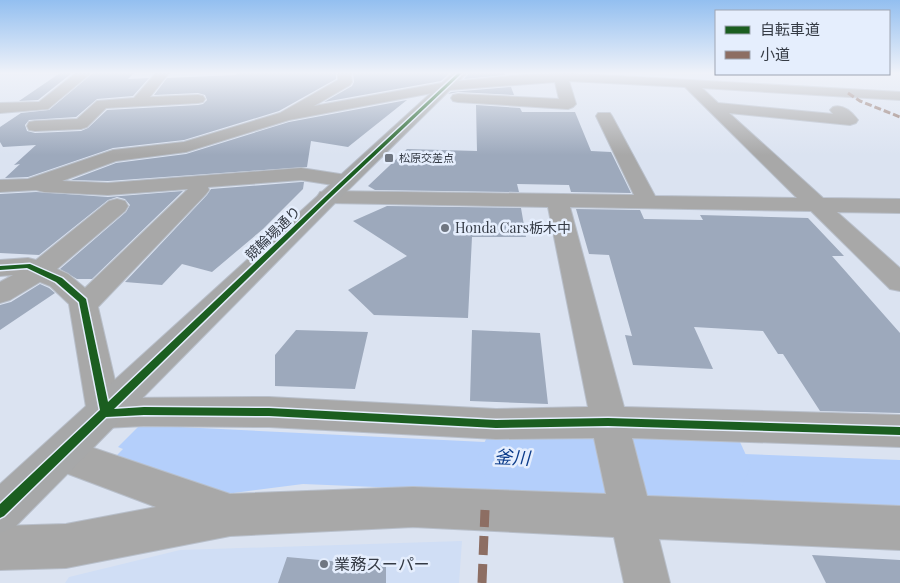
<svg xmlns="http://www.w3.org/2000/svg" width="900" height="583" viewBox="0 0 900 583" font-family="'Playfair Display','Noto Sans JP',serif">
  <style>
    .built { fill: #d0def5 }
    .water { fill: #b4cffb }
    .lines { fill: none; stroke-linecap: round; stroke-linejoin: round }
    .river { fill: #b4cffb; fill-rule: evenodd }
    .building { fill: #9da9bc }
    .street-casing { stroke: #b8bfca; stroke-width: 2 }
    .secondary-casing { stroke: #b8bfca; stroke-width: 2 }
    .street { fill: #a8a8a8; fill-rule: evenodd }
    .secondary { fill: #a7a8a9; fill-rule: evenodd }
    .quiet-far1 { stroke: #8d6e63; stroke-width: 3; stroke-dasharray: 7 3; stroke-linecap: butt }
    .quiet { stroke: #8d6e63; stroke-width: 9; stroke-dasharray: 19 9; stroke-linecap: butt }
    .cycleway-casing { stroke: #e5eefd; stroke-width: 3 }
    .cycleway { fill: #1b5e20; fill-rule: evenodd }
    .poi-dot { fill: #6f7681; stroke: #e5eefd; stroke-width: 2 }
    .labels { text-anchor: middle; stroke-width: 5; stroke-linejoin: round; paint-order: stroke }
    .far-poi-label { font-size: 11px; fill: #353b45; stroke: #e5eefd; text-anchor: start }
    .poi-label { font-size: 14px; fill: #353b45; stroke: #e5eefd; text-anchor: start }
    .street-label { font-size: 14px; fill: #353b45; stroke: #e5eefd }
    .near-poi-label { font-size: 16px; fill: #353b45; stroke: #e5eefd; text-anchor: start }
    .near-water-label { font-size: 18px; font-style: italic; fill: #0c3c8b; stroke: #e5eefd }
  </style>
  <rect width="100%" height="100%" fill="#dbe3f1"/>
  <path class="built" d="M462,541L459,583H65L69,577L180,550Z"/>
  <path class="water" d="M140,425L583,447L594,496L303,484L226,494L113,459L123,449L118,447Z
    M637,450L900,460V509L649,500Z"/>
  <g class="lines">
    <path class="river" d="M514,425L714,432L740,442L751,466L740,490L714,500L514,491L488,481L477,458L488,435Z"/>
  </g>
  <path class="building" d="M60,73H72L38,100L19,101Z
    M93,73H134L128,79L149,78L133,96L97,99L76,117L29,120L25,125L27,131L35,133L81,131L88,128L107,110L198,105L203,104L207,100L205,95L198,93L154,95L167,78L236,75L237,73H336V79L279,111L184,140L113,148L28,177L5,178L20,164L14,165L36,145L3,147L0,142V127L21,113L49,110Z
    M353,73H450L441,81L324,102L352,86L354,82Z
    M469,73H505V75L464,79Z
    M511,87L514,95L458,92L448,94L451,92Z
    M407,100L348,147L311,141L307,167L108,181L71,180L116,163L186,154L289,122Z
    M476,105L520,108L522,112H575L591,151L611,152L631,193L571,192L569,185L517,184L519,192L375,190L368,186L407,149L477,151Z
    M301,182H304L303,189L263,229L212,272L182,264L162,285L125,282L207,195L211,189Z
    M183,191L92,279H77L60,269L126,212L130,205L125,199L117,197L108,200L39,255L0,253V194L36,192L108,197Z
    M387,206L521,208L526,237H472L468,318L374,315L348,290L407,256L353,221Z
    M576,209L640,210L644,219L703,220L700,215L808,218L844,256H832L900,333V413L820,411L783,354H778L763,331L694,327L713,369L633,365L625,335L632,336L609,255L589,254Z
    M40,284L49,288L55,293L0,330V305L11,302Z
    M296,330L368,332L355,389L275,386V355Z
    M472,330L540,333L548,404L470,401Z
    M812,555L900,560V583H826Z
    M287,557L386,566V583H278Z"/>
  <g class="lines">
    <g class="street-casing">
      <path id="street" d="M76,73H91L48,109L0,113V103L39,102Z
        M156,73H169L150,97L198,95L203,96L205,99L203,102L198,103L106,108L87,127L81,129L35,131L29,130L27,126L29,122L35,121L77,119L97,101L134,98Z
        M338,73H351L352,82L350,85L314,106L448,82L521,75L567,73L900,92V100L702,88L718,103L833,114L830,110L833,107C843,104 852,112 858,120L856,123L850,125L729,113L823,198L900,199V213L837,212L900,268V291L890,289L811,211L570,207L624,407L900,415V447L632,438L647,496L900,506V550L659,539L670,583H624L614,537L413,527L230,536L66,568L0,570V526L66,524L156,507L47,466L42,454L47,442L61,437L230,494L413,487L606,494L594,438L496,439L269,427L144,426L105,428L92,423L87,413L69,304L50,286L40,282L10,300L0,303V282L13,275L0,276V260L28,258L36,260L109,201L117,199L125,201L128,206L125,211L57,269L68,274L85,288L188,189L108,195L44,192L36,190L0,192V180L28,179L113,150L184,142L280,113L338,80ZM569,81L685,87L797,198L655,196L612,116L610,113H598L596,116L634,195L328,191L320,192L317,197L320,202L328,203L548,207L588,407L496,409L269,397L119,398L98,307L206,194L209,190L208,187L301,180L346,187L353,185L356,181L353,177L346,175L301,168L108,183L62,181L116,161L186,152L289,120L448,90L555,82L559,99L458,94L453,95L451,98L453,101L458,102L568,109L573,107L576,104Z"/>
    </g>
    <g class="secondary-casing">
      <path id="secondary" d="M453,73H467L336,202L15,527L0,533V484Z"/>
    </g>
    <use href="#street" class="street"/>
    <use href="#secondary" class="secondary"/>
    <path class="quiet-far1" d="M848,93L860,101L900,117"/>
    <path class="quiet" d="M482,583L485,510"/>
    <g class="cycleway-casing">
      <path id="cycleway" d="M458,73H462L330,198L114,409L144,407L269,408L496,420L608,418L900,427V435L608,426L496,428L269,416L144,415L106,417L4,516L0,518V504L100,410L79,302L56,282L27,268L0,270V266L30,264L62,278L86,299L108,402L326,196Z"/>
    </g>
    <use href="#cycleway" class="cycleway"/>
  </g>
  <linearGradient id="sky" x2="0" y2="1"><stop stop-color="#93bff0"/><stop offset="0.47" stop-color="#eff2f9"/><stop offset="1" stop-color="#eff2f9" stop-opacity="0"/></linearGradient>
  <rect width="900" height="155" fill="url(#sky)"/>
  <g class="poi-dot">
    <rect x="384" y="153" width="10" height="10" rx="2.5"/>
    <circle cx="445" cy="228" r="5"/>
    <circle cx="324" cy="564" r="5"/>
  </g>
  <g class="labels">
    <g class="far-poi-label">
      <text x="399" y="162">松原交差点</text>
    </g>
    <g class="poi-label">
      <text x="455" y="233">Honda Cars栃木中</text>
    </g>
    <g class="street-label">
      <text transform="translate(273 233) rotate(-44)" y="5">競輪場通り</text>
    </g>
    <g class="near-poi-label">
      <text x="334" y="570">業務スーパー</text>
    </g>
    <g class="near-water-label">
      <text transform="translate(512 458) rotate(2)" y="6">釜川</text>
    </g>
  </g>
  <rect x="715" y="10" width="175" height="65" fill="#e5eefd" stroke="#9fa6b3"/>
  <rect x="725" y="26" width="25" height="8" fill="#1b5e20" stroke="#9fa6b3"/>
  <text x="760" y="35" font-size="15" fill="#353b45">自転車道</text>
  <rect x="725" y="51" width="25" height="8" fill="#8d6e63" stroke="#9fa6b3"/>
  <text x="760" y="60" font-size="15" fill="#353b45">小道</text>
</svg>
